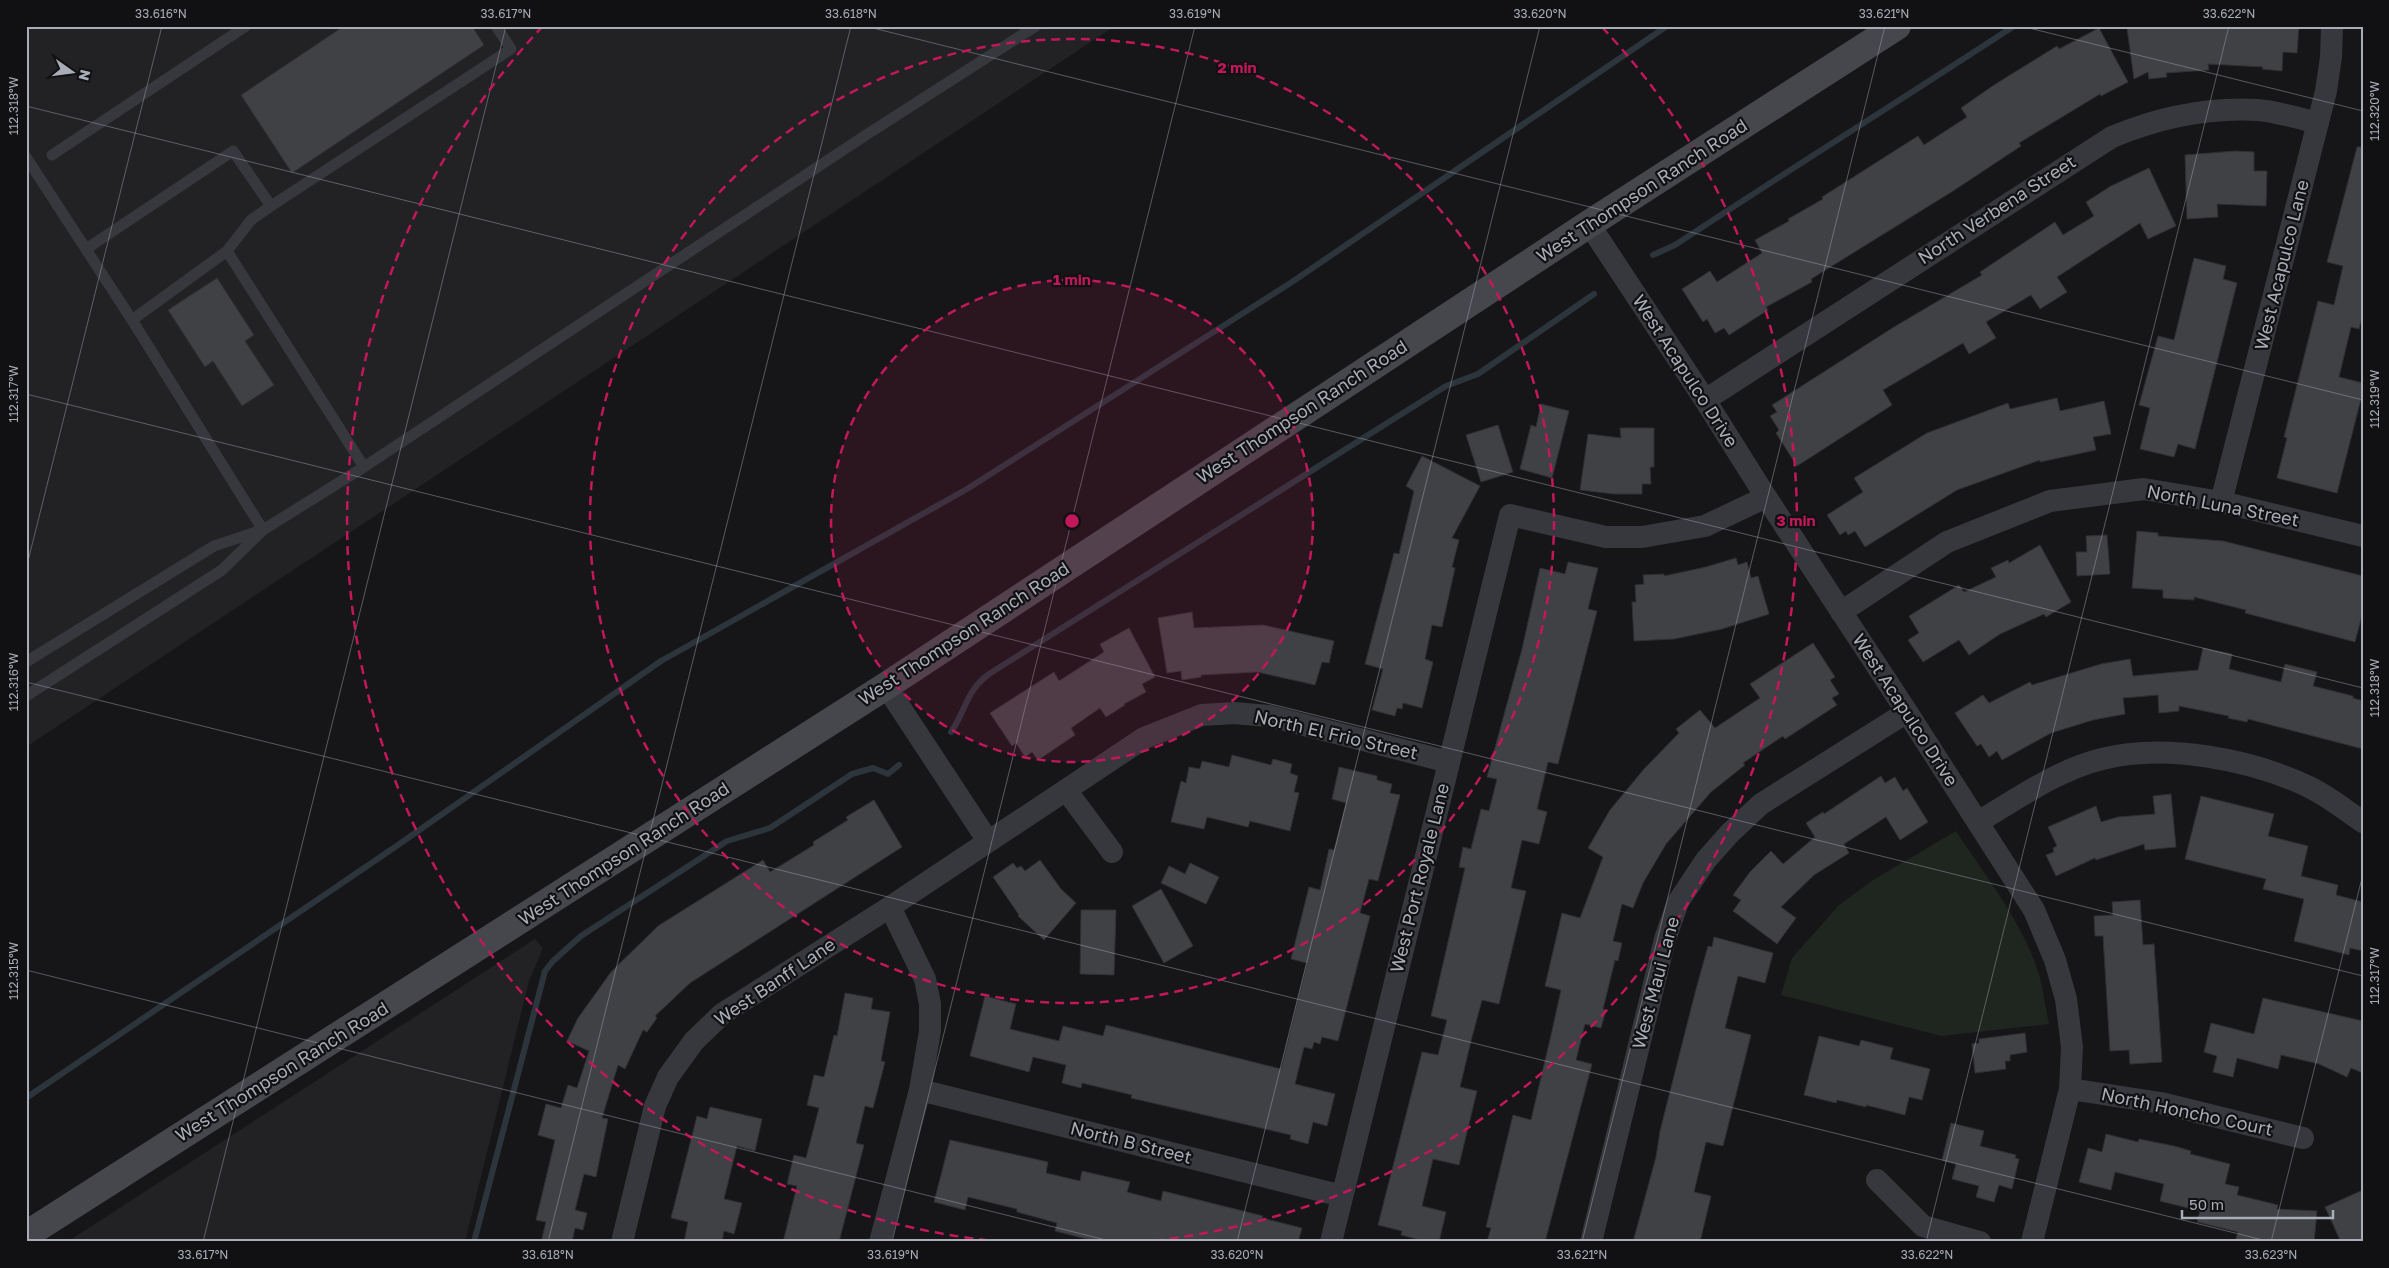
<svg xmlns="http://www.w3.org/2000/svg" width="2389" height="1268" viewBox="0 0 2389 1268" font-family="'Golos Text',sans-serif">
  <style>
    .built { fill: #222225 }
    .green { fill: #1e261f }
    .lines { fill: none; stroke-linecap: round; stroke-linejoin: round }
    .stream { stroke: #2c353c; stroke-width: 6 }
    .building { fill: #404145; stroke: #303034 }
    .lane { stroke: #37383d; stroke-width: 11 }
    .street { stroke: #37383d; stroke-width: 22 }
    .secondary { stroke: #45474d; stroke-width: 28 }
    .ticks { fill: none; stroke: #a8adb8; stroke-width: 1; stroke-opacity: 0.45 }
    .ring { fill: none; stroke: #c2185b; stroke-width: 2.5; stroke-dasharray: 9 6 }
    .labels { text-anchor: middle; stroke-width: 4.5; stroke-linejoin: round; paint-order: stroke }
    .street-label { font-size: 18px; fill: #a8adb8; stroke: #111113 }
    .centre { fill: #c2185b; stroke: #111113; stroke-width: 2.5 }
    .ring-label { font-size: 15px; text-anchor: middle; font-weight: bold; fill: #c2185b; stroke: #111113; stroke-width: 4.5; stroke-linejoin: round; paint-order: stroke }
    .neatline { fill: none; stroke: #a8adb8; stroke-width: 2 }
    .ticks-label { font-size: 12px; text-anchor: middle; fill: #a8adb8 }
  </style>
  <rect width="100%" height="100%" fill="#161618"/>
  <path class="built" d="M26,26H1115L26,747Z
    M535,939L543,948L529,981L465,1242H67Z"/>
  <path class="green" d="M1956,831C1985,875 2021,920 2038,971C2043,987 2045,1006 2049,1024L1941,1036L1781,995L1792,958L1839,905L1873,880Z"/>
  <g class="lines">
    <path class="stream" d="M1653,255L1675,245C1787,171 1901,100 2014,26
      M951,732C967,709 965,692 989,674L1446,386L1478,374L1594,294
      M26,1098L398,845L661,661L967,489L1292,282L1667,26
      M474,1242L545,971L553,961L581,936L727,841L770,828L852,774L873,768L888,774L899,765"/>
  </g>
  <path class="building" d="M344,26H472L484,45L292,173L241,95Z
    M2145,26H2299L2297,53L2283,52L2282,71L2262,69L2263,67L2208,64L2209,70L2166,73L2167,77L2149,79L2148,72L2134,79L2127,28Z
    M2099,28L2128,82L2101,96L2100,94L2019,143L2021,146L1953,191L1811,279L1812,282L1766,307L1768,310L1729,335L1724,328L1715,333L1707,319L1703,322L1682,289L1710,271L1717,282L1762,253L1755,240L1789,221L1788,219L1823,199L1822,197L1918,136L1924,145L1967,117L1961,108L1994,85L2057,46L2059,49Z
    M2357,147H2363V314L2359,329L2351,327L2339,377L2363,383V391L2337,493L2277,478L2287,438L2284,437L2318,301L2334,305L2343,266L2327,262Z
    M2235,151L2254,152V171H2267L2266,206L2217,204L2218,217L2187,219L2185,155Z
    M2149,168L2176,226L2148,239L2140,223L2057,277L2067,292L2040,309L2031,295L1986,322L1996,338L1969,354L1963,343L1883,390L1892,405L1797,466L1776,433L1779,430L1770,416L1777,412L1772,405L1894,327L1982,275L1980,272L2055,222L2063,235L2094,216L2086,202L2111,186Z
    M2194,258L2226,266L2223,279L2237,283L2195,449L2178,444L2174,457L2140,449L2150,408L2139,405L2158,336L2174,340Z
    M217,278L254,335L245,341L274,385L242,406L213,361L205,367L168,310Z
    M2057,398L2060,411L2104,401L2111,434L2093,437L2096,450L2040,462V460L1957,490L1865,547L1855,531L1848,535L1846,531L1840,535L1827,515L1863,492L1854,478L1927,433L2008,403L2010,409Z
    M1541,404L1569,411L1552,478L1520,469L1531,425L1536,427Z
    M1498,425L1513,472L1481,482L1466,435Z
    M1620,428H1654V467H1650L1651,484H1642V494H1614L1580,490L1588,434L1621,438Z
    M1422,456L1480,486L1452,538L1459,540L1452,567L1455,568L1442,627L1432,625L1425,659L1433,662L1422,708L1403,703L1402,709L1397,708L1395,716L1372,710L1383,669L1365,664L1394,553L1399,554L1414,491L1406,486Z
    M2137,531L2158,533V536L2223,541L2363,576V611L2355,642L2245,613L2246,610L2194,597V600L2163,598V590L2132,588Z
    M2107,535L2110,574L2077,576L2076,552H2087L2086,536Z
    M2040,545L2071,602L2046,617L2044,614L2000,634L1969,655L1959,640L1923,662L1908,640L1919,633L1909,616L1959,585L1964,592L1996,577L1991,568L2008,560L2009,563Z
    M1736,558L1738,565L1747,562L1751,578L1758,576L1769,614L1722,629L1674,639L1634,641L1632,602H1636L1635,585L1644,584L1643,575L1664,574V576L1706,567Z
    M1568,562L1598,568L1588,609L1597,611L1558,764L1548,762L1537,809L1547,812L1539,844L1522,840L1511,888L1526,891L1499,1004L1482,1000L1471,1041L1460,1087L1477,1091L1459,1165L1433,1159L1422,1206L1446,1212L1439,1242H1428L1401,1235L1402,1231L1378,1225L1422,1052L1438,1055L1447,1020L1431,1016L1465,868L1459,867L1463,847L1471,849L1481,809L1489,811L1497,779L1487,777L1522,649L1540,568L1565,574Z
    M1192,612L1194,628L1263,625L1334,641L1329,663L1322,662L1315,685L1257,672L1201,675V677L1182,680L1181,671L1167,673L1158,618Z
    M1129,628L1155,677L1142,684L1146,692L1124,704L1125,705L1106,717L1100,708L1071,728L1075,735L1038,760L1032,752L1025,757L1016,743L1012,746L990,713L1054,672L1059,681L1104,652L1100,644Z
    M1813,643L1835,677L1830,680L1839,694L1832,698L1837,705L1785,739L1783,736L1743,763L1745,765L1711,792L1666,844L1643,883L1633,908L1622,904L1613,941L1622,943L1618,961L1615,960L1603,1009L1606,1010L1601,1028L1585,1024L1576,1060L1592,1064L1545,1242H1487L1491,1228L1486,1227L1513,1115L1531,1120L1552,1031L1561,990L1545,986L1562,913L1580,918L1603,857L1588,848L1610,810L1644,769L1679,733L1676,729L1700,710L1715,728L1760,698L1750,684Z
    M2203,648L2232,654L2229,669L2281,682L2285,664L2317,672L2313,686L2353,696V698L2363,701V749L2248,719L2247,722L2228,718L2229,716L2179,706V711L2159,713L2158,695L2123,698L2125,714L2093,720L2051,733L2002,760L1997,751L1989,757L1981,744L1977,746L1955,713L1983,695L1989,703L2030,682L2032,685L2101,664L2130,659L2133,676L2198,670Z
    M1232,755L1271,765L1273,759L1292,764L1290,773L1298,776L1294,792L1299,793L1290,831L1250,821L1248,827L1207,817L1204,829L1171,822L1181,781L1186,783L1189,767L1200,769L1202,761L1229,767Z
    M1339,767L1377,776V780L1392,784L1390,793L1400,795L1378,881L1369,879L1360,913L1370,916L1338,1041L1322,1037L1320,1044L1314,1042L1312,1049L1304,1047L1295,1084L1335,1094L1327,1126L1313,1122L1308,1144L1290,1139L1291,1135L1131,1098L1132,1095L1082,1083L1081,1088L1062,1083L1066,1065L1033,1057L1029,1072L970,1056L985,996L1016,1004L1010,1029L1059,1041L1063,1026L1103,1036L1106,1025L1281,1069L1307,963L1291,959L1309,887L1320,890L1329,849L1334,850L1346,803L1332,799Z
    M1881,776L1885,783L1895,777L1903,791L1907,788L1928,822L1900,840L1886,817L1844,844L1849,853L1814,875L1781,907L1796,918L1777,944L1733,911L1741,900L1733,895L1750,872L1771,851L1783,864L1815,837L1806,823L1823,812L1824,814Z
    M2171,794L2176,847L2145,850L2144,844L2096,860L2095,858L2056,876L2046,855L2054,852L2053,848L2057,846L2048,827L2096,806L2101,822L2118,817L2155,814L2153,796Z
    M2201,796L2274,814L2268,836L2308,846L2301,876L2338,885L2336,895L2363,902V951L2350,948L2349,955L2294,941L2304,899L2263,889L2266,879L2185,859Z
    M874,800L902,847L690,983L655,1016L657,1018L647,1032L643,1030L625,1069L618,1065L602,1118L608,1119L596,1177L584,1174L575,1210L587,1213L583,1230L575,1228L572,1242H541L546,1222L536,1220L555,1140L538,1135L546,1104L561,1108L568,1085L577,1088L589,1051L567,1041L578,1018L611,972L658,926L763,860L770,872L814,845L813,842L848,820L846,817Z
    M1040,860L1061,889L1076,903L1044,940L1018,916L1019,915L993,877L1013,863L1017,868L1021,866L1025,871Z
    M1190,863L1219,877L1206,904L1161,883L1169,866L1185,874Z
    M1161,889L1193,946L1164,963L1132,906Z
    M2140,900L2143,945L2154,944L2162,1062L2130,1064L2129,1050L2110,1051L2103,936H2095L2094,916L2113,915L2112,902Z
    M1081,910H1116L1114,975L1080,974Z
    M1714,937L1773,953L1765,983L1738,976L1725,1028L1751,1035L1723,1146L1706,1142L1694,1192L1711,1196L1700,1242H1633L1656,1157L1660,1131L1695,993L1708,946L1712,947Z
    M845,993L873,998L871,1009L890,1012L881,1061L885,1062L873,1108L865,1106L856,1143L864,1145L839,1242H783L797,1186L787,1184L794,1155L806,1158L819,1108L807,1105L814,1075L824,1077L834,1035L837,1036Z
    M2263,998L2363,1021V1073L2351,1068L2347,1077L2319,1064L2281,1055L2278,1069L2237,1058L2233,1077L2213,1072L2217,1056L2204,1052L2211,1023L2254,1034Z
    M2025,1033L2027,1052L2010,1055V1061H2005L2006,1069L1975,1073L1972,1044L1979,1043V1039Z
    M1819,1036L1859,1046L1861,1040L1893,1048L1890,1059L1930,1069L1922,1100L1909,1097L1905,1115L1866,1105V1107L1837,1100L1836,1103L1804,1095Z
    M710,1107L762,1119L755,1151L737,1146L724,1199L742,1203L734,1234L724,1231L722,1242H684L688,1222L671,1218L697,1116L707,1119Z
    M1951,1123L1984,1131L1980,1146L2016,1155L2015,1158L2019,1159L2012,1189L1999,1185L1994,1202L1976,1197L1979,1186L1952,1179L1956,1164L1942,1160Z
    M2106,1134L2138,1142L2139,1139L2174,1146L2191,1151L2190,1154L2230,1164L2225,1184L2239,1187L2237,1195L2278,1205L2277,1209L2317,1211L2314,1242H2235L2238,1232L2197,1222L2200,1211L2160,1201L2164,1184L2115,1172L2111,1190L2079,1182L2088,1148L2102,1152Z
    M950,1140L1048,1162L1046,1173L1080,1181L1082,1171L1130,1182L1127,1192L1161,1201L1163,1191L1263,1216L1262,1218L1302,1228L1298,1242H1099L1055,1231L1057,1223L1017,1212V1209L968,1197L965,1210L934,1202Z
    M2363,1190V1242H2341L2325,1207Z"/>
  <g class="lines">
    <path class="lane" d="M52,155L246,26
      M26,157L132,320L263,530
      M271,206L511,49L496,26
      M86,249L233,151L271,206L251,220L227,251
      M364,467L866,135L1036,26
      M26,662L214,546L259,531
      M26,696L222,570L263,530L364,467L227,251L132,320"/>
    <path class="street" d="M1589,224L1705,400L1766,497L1907,712L2034,910L2055,960L2066,999L2072,1047L2070,1089L2032,1242
      M1705,400L2112,137C2160,117 2207,107 2258,110C2278,112 2299,118 2318,123
      M2221,502L2326,91L2331,57L2332,26
      M1841,612L1947,542L2050,501L2144,489L2221,502L2363,536
      M886,686L988,841
      M1066,790L1112,852
      M1978,822C2017,799 2057,770 2102,759C2165,743 2251,759 2309,787C2328,796 2345,810 2363,822
      M2070,1089L2161,1103L2303,1138
      M920,1090L1342,1196
      M1877,1180L1923,1226L1980,1242
      M622,1242L655,1106L668,1077L694,1041L722,1014L890,907L1144,738L1202,715L1234,713L1269,716L1449,762
      M880,1242L920,1090L930,1031V1004L925,979L890,907
      M1331,1242L1510,515L1606,537H1642L1705,526L1766,497
      M1591,1242L1665,939L1678,902L1706,860L1730,833L1761,804L1907,712"/>
    <path class="secondary" d="M26,1235L886,686L1589,224L1897,26"/>
  </g>
  <path class="ticks" d="M865,26L2363,400M2021,26L2363,111M26,106L2363,688M26,394L2363,976M26,569L162,26M26,682L2271,1242M26,970L1114,1242M203,1242L506,26M548,1242L851,26M892,1242L1195,26M1237,1242L1540,26M1582,1242L1885,26M1926,1242L2229,26M2271,1242L2363,874"/>
  <circle cx="1072" cy="521" r="241" fill="#c2185b" fill-opacity=".12"/>
  <g class="ring">
    <circle cx="1072" cy="521" r="241"/>
    <circle cx="1072" cy="521" r="482"/>
    <path d="M1003 1242A724 724 0 0 1 542 27M1602 27A724 724 0 0 1 1141 1242"/>
  </g>
  <g class="labels">
    <g class="street-label">
      <text transform="translate(1642 191) rotate(-33)" y="6">West Thompson Ranch Road</text>
      <text transform="translate(1997 210) rotate(-33)" y="6">North Verbena Street</text>
      <text transform="translate(2282 265) rotate(-76)" y="6">West Acapulco Lane</text>
      <text transform="translate(1685 371) rotate(57)" y="6">West Acapulco Drive</text>
      <text transform="translate(1302 412) rotate(-33)" y="6">West Thompson Ranch Road</text>
      <text transform="translate(2223 506) rotate(11)" y="6">North Luna Street</text>
      <text transform="translate(964 634) rotate(-33)" y="6">West Thompson Ranch Road</text>
      <text transform="translate(1905 710) rotate(57)" y="6">West Acapulco Drive</text>
      <text transform="translate(1336 735) rotate(13)" y="6">North El Frio Street</text>
      <text transform="translate(624 854) rotate(-33)" y="6">West Thompson Ranch Road</text>
      <text transform="translate(1420 878) rotate(-76)" y="6">West Port Royale Lane</text>
      <text transform="translate(775 982) rotate(-34)" y="6">West Banff Lane</text>
      <text transform="translate(1656 983) rotate(-75)" y="6">West Maui Lane</text>
      <text transform="translate(282 1072) rotate(-32)" y="6">West Thompson Ranch Road</text>
      <text transform="translate(2187 1112) rotate(12)" y="6">North Honcho Court</text>
      <text transform="translate(1131 1143) rotate(14)" y="6">North B Street</text>
    </g>
  </g>
  <circle cx="1072" cy="521" r="8" class="centre"/>
  <g class="ring-label">
    <text x="1237" y="73">2 min</text>
    <text x="1072" y="285">1 min</text>
    <text x="1796" y="526">3 min</text>
  </g>
  <rect width="2389" height="1268" fill="none" stroke="#111113" stroke-width="55"/>
  <g transform="translate(72 72) rotate(104)" stroke="#111113" stroke-width="4" paint-order="stroke">
  <path d="M0-4L9 19L0 12L-9 19Z" fill="#a8adb8"/>
  <text y="-8" font-size="14" font-weight="bold" text-anchor="middle" fill="#a8adb8">N</text>
  </g>
  <path d="M2182 1210v8h151v-8" fill="none" stroke="#a8adb8" stroke-width="2.5"/>
  <text x="2189" y="1210" font-size="15" fill="#a8adb8" stroke="#111113" stroke-width="4" paint-order="stroke">50 m</text>
  <rect x="28" y="28" width="2334" height="1212" class="neatline"/>
  <g class="ticks-label">
    <text x="161" y="18">33.616°N</text>
    <text x="506" y="18">33.617°N</text>
    <text x="851" y="18">33.618°N</text>
    <text x="1195" y="18">33.619°N</text>
    <text x="1540" y="18">33.620°N</text>
    <text x="1884" y="18">33.621°N</text>
    <text x="2229" y="18">33.622°N</text>
    <text transform="translate(14 106) rotate(-90)" y="4">112.318°W</text>
    <text transform="translate(2375 111) rotate(-90)" y="4">112.320°W</text>
    <text transform="translate(14 394) rotate(-90)" y="4">112.317°W</text>
    <text transform="translate(2375 399) rotate(-90)" y="4">112.319°W</text>
    <text transform="translate(14 682) rotate(-90)" y="4">112.316°W</text>
    <text transform="translate(2375 688) rotate(-90)" y="4">112.318°W</text>
    <text transform="translate(14 971) rotate(-90)" y="4">112.315°W</text>
    <text transform="translate(2375 976) rotate(-90)" y="4">112.317°W</text>
    <text x="203" y="1259">33.617°N</text>
    <text x="548" y="1259">33.618°N</text>
    <text x="893" y="1259">33.619°N</text>
    <text x="1237" y="1259">33.620°N</text>
    <text x="1582" y="1259">33.621°N</text>
    <text x="1927" y="1259">33.622°N</text>
    <text x="2271" y="1259">33.623°N</text>
  </g>
</svg>
